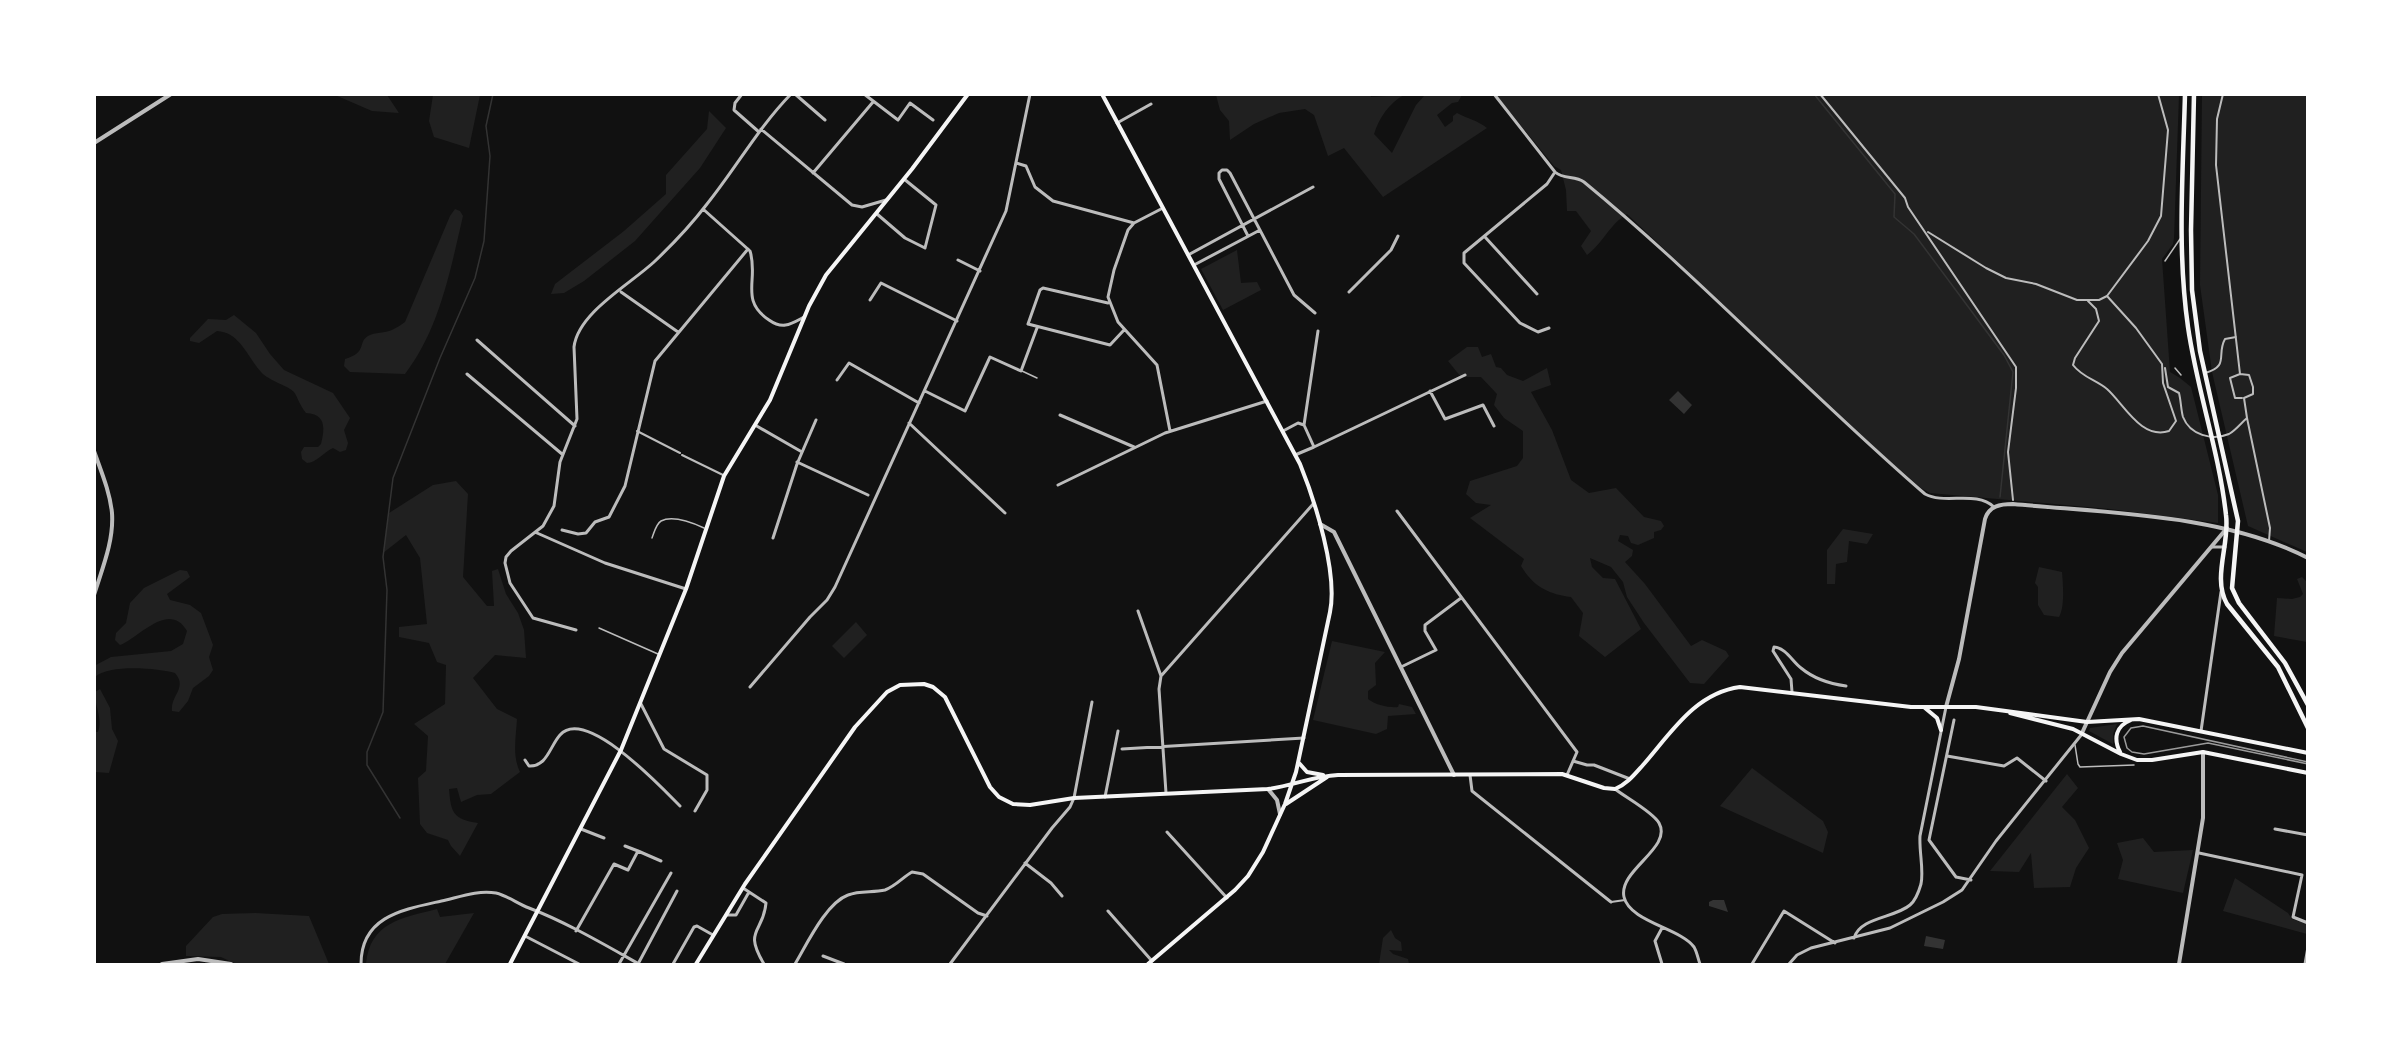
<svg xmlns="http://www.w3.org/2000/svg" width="2402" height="1059" viewBox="0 0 2402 1059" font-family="Commissioner,sans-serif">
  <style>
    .green { fill: #202020 }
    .water { fill: #333 }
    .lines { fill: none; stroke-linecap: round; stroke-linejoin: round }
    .stream { stroke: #333; stroke-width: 1.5 }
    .service { stroke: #bcbcbc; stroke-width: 1.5 }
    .pedestrian { stroke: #bcbcbc; stroke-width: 2 }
    .minor { stroke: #bcbcbc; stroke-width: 3 }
    .tertiary { stroke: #bcbcbc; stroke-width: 4 }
    .secondary { stroke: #f5f5f5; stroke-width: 4 }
    .primary { stroke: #f5f5f5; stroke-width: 4.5 }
    .tram { stroke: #9a9a9a; stroke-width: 1.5 }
  </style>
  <rect width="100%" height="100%" fill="#111"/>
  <path class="green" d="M335,95H387L399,113L372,111Z
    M433,95H480L469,148L434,137L429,121Z
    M1370,95L1371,97L1404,95C1389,103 1379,118 1374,134L1392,153L1416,105L1424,96L1429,94L1462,95L1458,102L1452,103L1437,115L1445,127L1453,121V116L1457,113C1468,119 1477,120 1487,128L1383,197L1344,148L1328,156L1314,115L1305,109L1279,113L1254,124L1230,140L1229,121L1220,110L1216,95Z
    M1496,95H2179L2174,238L2173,244L2162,259L2170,372L2180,378L2191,387L2218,495V523L2110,509L1930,493L1921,488L1884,456L1627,214C1609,225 1603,243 1587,255L1581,246L1591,231L1576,211H1567L1566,190L1561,170L1554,166Z
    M2202,95H2307V552L2248,526L2212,372L2200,285Z
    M709,111L726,128L700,168L635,241L584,281L564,293L551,294L555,284L624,231L666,194V175L707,129Z
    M455,209L460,211L463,216C450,271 440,328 405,374L350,372L344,366L345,359C368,352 357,343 368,336C375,332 385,333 392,330C396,328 401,325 405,322L450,216Z
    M1237,250L1241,283L1257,282L1261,290L1223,310L1201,269Z
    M234,315L256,333L270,354L284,370L333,393L350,418L344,430L348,443L346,450L340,452L333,448C324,452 316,463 307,463L302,459L301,452L304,447H318L321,444C325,428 326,414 306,413C300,406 298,398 294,392C289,386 269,381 261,372C248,358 240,332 217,331L199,343L190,341V338L208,319L226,320Z
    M1467,347H1478L1482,357L1491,354L1496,367L1501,368L1507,375L1523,381L1547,368L1551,385L1531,392L1552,430L1571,480L1589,493L1616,488L1644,517L1661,521L1664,526L1661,530L1654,532V538L1638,545L1631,543L1628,536L1620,535L1618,541L1633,550L1632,556L1625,562L1645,584L1691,646L1702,640L1726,651L1729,656L1704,684L1690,683L1644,623L1627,597L1623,582L1611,567L1590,558L1592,567L1603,578L1615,579L1641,629L1605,657L1579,636L1583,613L1571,597C1548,594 1533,586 1521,566L1524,559L1470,518L1491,505L1476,503L1466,494L1470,481L1517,466L1523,458V431L1504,418L1494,405L1497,394L1481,377H1461L1448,361Z
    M456,481L468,494L463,577L487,606H494L492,571L498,569L506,594L518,613L524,630L526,658L495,655L473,678L497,709L517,719C516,737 512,756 520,772L491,794L477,795L461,802L457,788L449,789C451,813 453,819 478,823L460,856L451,846L448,840L427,833L420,824L418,778L426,771L428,736L414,724L445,704L446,665L437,662L429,643L399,637V627L427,624L420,558L406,535L383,553L389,513L433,485Z
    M1843,529L1873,534L1867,544L1849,541L1847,562L1836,564L1835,584H1827V550Z
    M2039,567L2062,572C2063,584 2065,607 2059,617L2044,615L2038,605V587L2035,583Z
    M180,570L187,571L190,577L167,594L170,600L190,605L201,613L213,645L209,657L213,670L209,676L193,688L188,701L179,712L172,711C170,696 188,688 175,673C158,668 108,664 95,677L94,666L111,657L171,651L183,644L187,631C169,600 139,638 120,645L115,640L116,633L126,623L130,603L144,588Z
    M2302,577L2307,582V642L2274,636L2277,598L2292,599L2300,597L2303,594L2297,579Z
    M856,622L867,635L844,658L832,646Z
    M1332,641L1385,652L1375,663L1376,685L1368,691V699C1375,705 1390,708 1398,707L1399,704L1412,707L1416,714L1388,716L1387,729L1376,734L1313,720Z
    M100,689L110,708L112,729L118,741L109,773L95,772V732H98C103,718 94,705 95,692Z
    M2117,724L2113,734V744L2089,731L2090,728Z
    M1752,768L1823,821L1828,832L1823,853L1720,806Z
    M2067,774L2078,788L2062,807L2075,820L2089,848L2076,868L2070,887L2034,888L2031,853L2019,872L1990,871Z
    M2143,838L2154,852L2193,850L2183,893L2118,879L2123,860L2117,843Z
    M2235,878L2288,913L2292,919L2307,924V934L2223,911Z
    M437,909L440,917L474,913L445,964H366C370,922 402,918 437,909Z
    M255,913L309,916L329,964H236L221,957L186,956V946L213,917L222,914Z
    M1391,930L1395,938L1401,942L1402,951L1389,950L1393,954L1408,959L1409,964H1379L1383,938Z"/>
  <path class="water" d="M1678,391L1692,405L1684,414L1669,400Z
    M1713,900H1724L1728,912L1709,906V902Z
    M1926,936L1945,940L1943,949L1924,946Z"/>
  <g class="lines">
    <path class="stream" d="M1814,94L1895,194L1894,217L1914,234L1923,246L2004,355L2013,372L2000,497
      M400,818L367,765V752L383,712L387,590L383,557L393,478L440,358L475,278L484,241L490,156L486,126L493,94"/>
    <path class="service" d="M2165,261L2180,239
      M2175,368L2181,375
      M1022,371L1037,378
      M652,538C654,533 656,524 661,521C673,515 693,523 704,528
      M599,628L658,654
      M2075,745L2078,764L2080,767L2134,765"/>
    <path class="pedestrian" d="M1820,94L1905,198L1908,207L2016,367V388L2008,452L2013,500
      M1928,232L1986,268L2006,278L2036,284L2077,300H2099L2107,296L2148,241L2161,216L2168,130L2158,94
      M2107,296L2136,328L2162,364
      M2088,301L2096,309L2099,321L2075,358L2073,365C2082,377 2096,380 2107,389C2124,404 2141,440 2169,431L2176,421L2163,383L2162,364
      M2165,368L2168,387L2179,393C2181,401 2181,410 2183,417C2190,435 2212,441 2229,434C2236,430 2241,423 2247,418L2244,398L2253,394V387L2249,375L2240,374L2216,165L2217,119L2223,94
      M2205,373C2230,366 2216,355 2225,339L2236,337
      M2240,374L2230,378L2235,398H2242
      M2247,418L2270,528L2269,541
      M637,431L680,453
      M682,455L723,475
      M1611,902L1625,900"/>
    <path class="minor" d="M742,94L735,103L734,110L759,132
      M795,94L825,120
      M864,94L898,120L910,103L933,120
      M1494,94L1555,172C1564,180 1575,175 1584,182C1703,280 1808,393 1925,494C1945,505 1976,490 1994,507
      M1117,123L1151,104
      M761,129L852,205L862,207L886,200
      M1016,163L1026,166L1035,187L1053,201L1134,223
      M813,173L873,102
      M1163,208L1134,223L1128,230L1114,270L1108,297L1118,322L1157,365L1170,431
      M703,209L750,251C759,279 739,300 769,320C783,330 791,324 804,317
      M877,214L905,238L925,248L936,205L904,179
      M1248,236L1219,179V173L1222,170H1227L1230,173L1294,295L1315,313
      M1485,237L1537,294
      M1188,255L1313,187
      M958,260L980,271
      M1194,265L1260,230
      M621,292L678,332
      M1349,292L1391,250L1398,236
      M870,300L881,283L957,321
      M1108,303L1043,288L1040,290L1028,324L1110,345L1124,330
      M1549,328L1538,332L1520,323L1464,263V253L1547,184L1555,172
      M477,340L575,426
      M467,374L562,454
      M837,380L849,363L919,403
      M925,391L965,411L990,357L1021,371L1037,328
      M1430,391L1445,419L1483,405L1494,426
      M1060,415L1134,447
      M909,423L1005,513
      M755,425L802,452
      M1304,425L1318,331
      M1283,431L1298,423L1304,425L1314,447L1295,455
      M1314,447L1465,375
      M797,462L868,495
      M1058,485L1165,433L1267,401
      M1397,511L1577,752L1567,775
      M562,530L578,534L586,533L595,522L609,517L625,486L655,361L748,249
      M537,533L605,563L686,589
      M773,538L797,464L816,420
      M2211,547H2225
      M1138,611L1161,676L1159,689L1166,793
      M576,630L533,618L510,583L505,563L506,557L511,551L543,526L554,506L560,462L577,419L574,347C578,313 629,285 654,262C673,244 691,225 707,204C736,168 758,128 791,94
      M1401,667L1436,650L1425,631V625L1461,598
      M1161,676L1314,503
      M750,687L810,617L827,600L835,587L1006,211L1030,94
      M1792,692L1791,679L1773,651L1774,647C1786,648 1792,661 1801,668C1813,678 1831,684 1846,686
      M641,704L664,749L707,775V790L695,811
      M1954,720L1929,840L1956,877L1971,880
      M2201,731L2221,592
      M1122,749L1304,738
      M1947,756L2004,766L2017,758L2046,781
      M525,760L529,766C547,767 550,746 560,735C586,706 663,789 680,806
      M1573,761L1587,765H1594L1630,779
      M1470,775L1472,791L1611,902
      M1615,789C1625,797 1653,812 1659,823C1673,848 1618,870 1624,897C1630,922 1680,928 1694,947C1697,952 1698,959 1700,964
      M1105,797L1118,731
      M581,829L604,838
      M2275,829L2308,835
      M1167,832L1227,898
      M625,846L638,851
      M2199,853L2302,875L2293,917L2308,923
      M1025,863L1051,883L1062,896
      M743,888L766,903C763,934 743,929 764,964
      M1108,911L1152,961
      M726,915H736L749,892
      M576,931L614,864L628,870L638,851L661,861
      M525,936L579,964
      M1854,938C1860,917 1895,918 1910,905C1916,900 1919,891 1921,884C1924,870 1919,852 1920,836L1946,707
      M823,956L844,964
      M361,964C361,914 407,909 446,900C462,896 479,890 496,893C508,896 518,904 529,908C566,922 605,945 639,964
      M619,964L671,873
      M638,964L677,891
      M673,964L694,927L697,926L713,935
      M795,964C807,944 826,903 848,895C860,890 873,893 885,890C896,886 903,877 912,872L923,874L978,913L987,916
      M950,964L1052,828L1070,807L1074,798L1092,702
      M1662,964L1655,941L1662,928
      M1752,964L1784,911L1835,943
      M1789,964L1797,955L1811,948L1890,928L1943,902L1962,890L1996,841L2082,734
      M2305,964L2308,947"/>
    <path class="tertiary" d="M94,143L171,94
      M94,451C101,471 110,492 112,513C114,541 102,569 94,595
      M1320,524L1334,532L1454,775
      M1946,707L1959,659L1985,519C1989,506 2000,504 2013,504C2107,513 2223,514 2308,558
      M2082,733L2110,672L2122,653L2227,528
      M1268,789L1277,800L1280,814
      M162,964L198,959L231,964
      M2179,964L2203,818V752"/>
    <path class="secondary" d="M1102,94L1300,464C1315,501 1338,573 1330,612L1296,772L1285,804L1263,852L1248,876L1235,890L1148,964
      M1925,708L1937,718L1941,730
      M2010,713L2073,729L2121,754L2137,760H2152L2203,752L2308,773
      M2120,752C2113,738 2116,726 2131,720
      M1299,763L1307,772L1323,775
      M1286,804L1327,777
      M510,964L621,750L686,589L724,476L770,400L809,306L826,275L912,169L968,94
      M696,964L745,884L855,727L887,692L900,685L924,684L933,687L945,697L990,787L999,797L1013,804L1030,805L1074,798L1268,789C1292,786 1313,776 1338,775L1562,774L1604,788L1615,789C1627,784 1634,775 1643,765C1671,733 1695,693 1740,687L1911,707H1976L2087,722L2139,719L2308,753"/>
    <path class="primary" d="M2185,94C2183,172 2177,250 2188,327C2197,390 2219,451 2226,515C2230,544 2212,578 2227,604L2278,667L2308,728
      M2194,94L2191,230L2192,290L2200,351L2238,521L2232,588L2239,603L2285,663L2308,705"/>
    <path class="tram" d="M2308,762L2143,726L2131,728L2124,737L2127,748L2132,752L2144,754L2208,743L2308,764"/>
  </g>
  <rect width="2402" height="1059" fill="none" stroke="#ffffff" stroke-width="192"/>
</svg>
